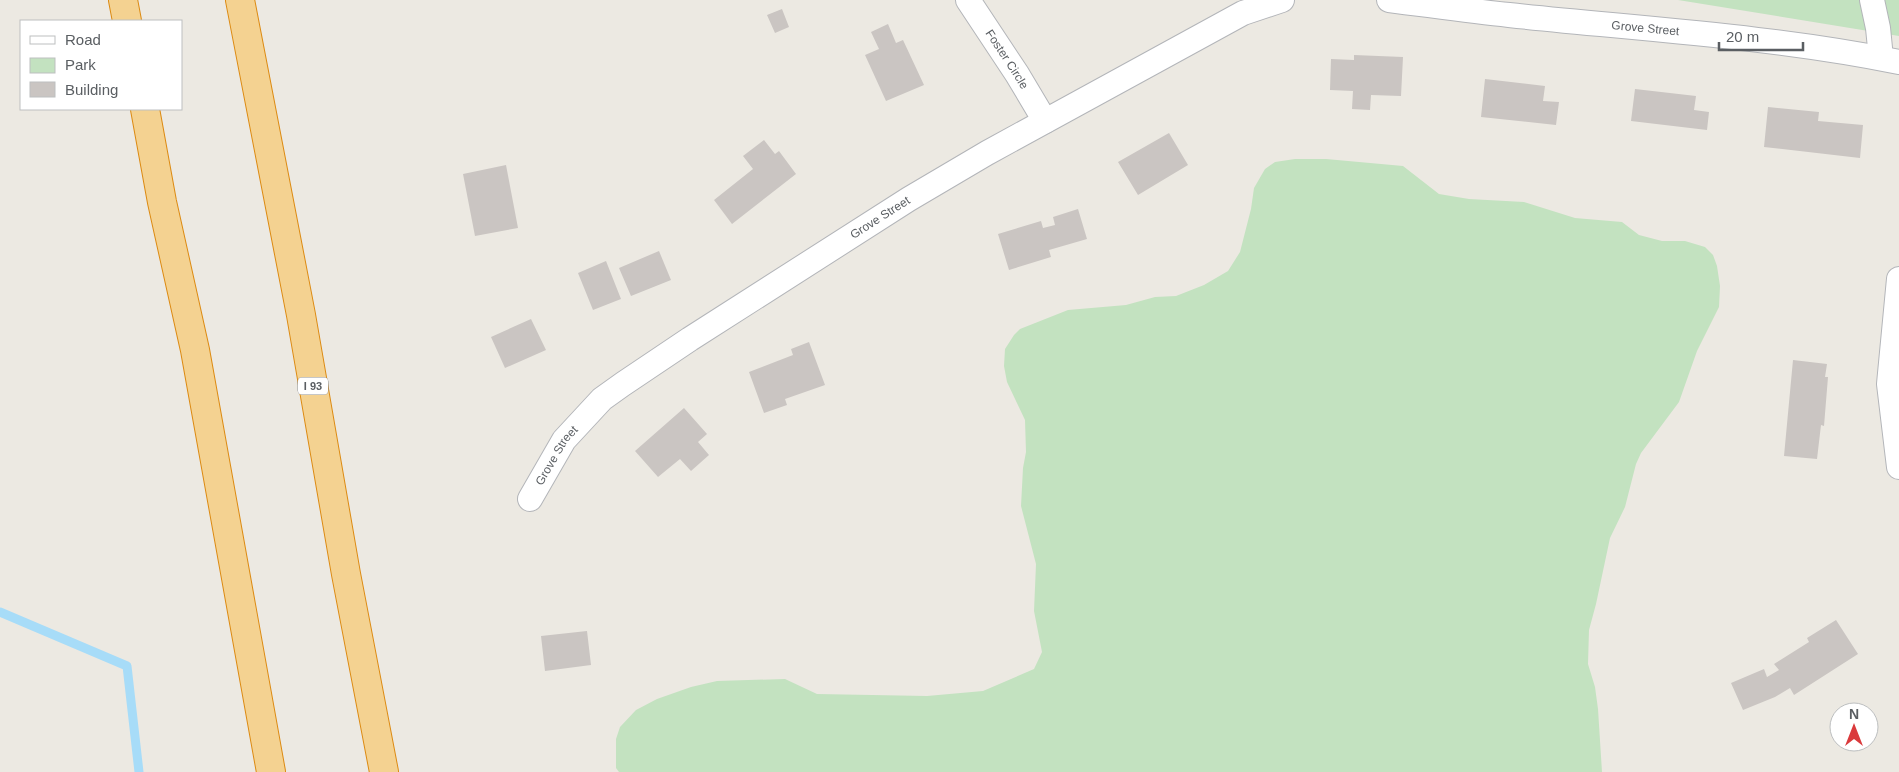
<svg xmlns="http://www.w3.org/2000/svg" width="1899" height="772" viewBox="0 0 1899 772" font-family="Arial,sans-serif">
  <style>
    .green { fill: #c3e2c0 }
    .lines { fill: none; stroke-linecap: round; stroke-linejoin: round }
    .stream { stroke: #a7dcf8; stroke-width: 9 }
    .building { fill: #cac5c2 }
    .minor-casing { stroke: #b3b5b9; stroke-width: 26 }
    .motorway-casing { stroke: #dc8a12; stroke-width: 30 }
    .minor { stroke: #fff; stroke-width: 24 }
    .motorway { stroke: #f4d291; stroke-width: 28 }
    .labels { text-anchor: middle; stroke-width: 5; stroke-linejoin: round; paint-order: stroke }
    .shield { fill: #fff; stroke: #8c8e91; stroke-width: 1 }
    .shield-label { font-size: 11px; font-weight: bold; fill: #5a5e62 }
    .street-label { font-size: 12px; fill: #5a5e62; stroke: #fff }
  </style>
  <rect width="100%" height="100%" fill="#ece9e2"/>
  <path class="green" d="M1678,0H1899V36Z
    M1295,159H1326L1403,166L1439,194L1469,199L1524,202L1575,218L1622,222L1639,235L1662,241H1685L1705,247L1713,255L1717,266L1720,286L1719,307L1697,351L1679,402L1641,453L1636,464L1625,507L1610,538L1596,604L1589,630L1588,664L1595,687L1598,709L1602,772H619L616,768V739L620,727L636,710L657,699L691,687L717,681L785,679L817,694L927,696L983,691L1034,669L1042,652L1034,611L1036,564L1021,506L1023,468L1026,452L1025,420L1007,382L1004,366L1005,349L1014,335L1020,329L1068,310L1126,305L1155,297L1176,296L1204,285L1228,271L1240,252L1251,209L1254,188L1265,169L1275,162Z"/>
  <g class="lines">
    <path class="stream" d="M0,612L127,666L139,772"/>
  </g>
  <path class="building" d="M782,9L789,27L775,33L767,15Z
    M888,24L896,43L903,40L924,85L886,101L865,55L879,49L871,32Z
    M1354,55L1403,57L1401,96L1371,95L1370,110L1352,109L1353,91L1330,90L1331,59L1354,60Z
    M1485,79L1545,86L1543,101L1559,102L1556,125L1481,117Z
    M1635,89L1696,96L1694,110L1709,112L1707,130L1631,121Z
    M1768,107L1819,112L1818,121L1863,125L1860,158L1764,147Z
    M1169,133L1188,165L1138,195L1118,162Z
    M764,140L775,154L779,151L796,174L732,224L714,200L753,169L743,156Z
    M506,165L518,228L475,236L463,174Z
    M1078,209L1087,239L1049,250L1051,257L1009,270L998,234L1041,221L1043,228L1055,225L1053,217Z
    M659,251L671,280L631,296L619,268Z
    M606,261L621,299L593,310L578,273Z
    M531,319L546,350L505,368L491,337Z
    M809,342L825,385L785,399L787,405L764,413L749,372L793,355L791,349Z
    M1793,360L1827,364L1825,377H1828L1824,426L1821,425L1817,459L1784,456Z
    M684,408L707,434L698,442L709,455L691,471L680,459L658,477L635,451Z
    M1836,620L1858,654L1794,695L1790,688L1775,697L1743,710L1731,683L1764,669L1767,677L1779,670L1774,664L1809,642L1807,638Z
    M587,631L591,665L545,671L541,636Z"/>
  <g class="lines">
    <g class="minor-casing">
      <g id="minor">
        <path id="s1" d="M968,0L1017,74L1045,121"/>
        <path id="s2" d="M1389,0C1429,5 1469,11 1509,15C1639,29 1770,36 1899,62"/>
        <path d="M1872,0L1878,28L1881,58"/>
        <path d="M1899,279L1889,384L1899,467"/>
        <path id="s3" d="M530,499L564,440L602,399L623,384L690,339L909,199L987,153L1243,13L1282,0"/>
      </g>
    </g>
    <g class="motorway-casing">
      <path id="motorway" d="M123,0L127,21
        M240,0L301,315L346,574L384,772
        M145,109L162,202L195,350L271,772"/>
    </g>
    <use href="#minor" class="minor"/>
    <use href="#motorway" class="motorway"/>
  </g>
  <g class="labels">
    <rect class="shield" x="298" y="377.5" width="30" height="17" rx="4"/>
    <g class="shield-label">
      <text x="313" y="390">I 93</text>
    </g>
    <g class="street-label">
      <text dy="4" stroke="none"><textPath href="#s2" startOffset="258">Grove Street</textPath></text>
      <text dy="4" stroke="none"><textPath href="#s1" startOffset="71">Foster Circle</textPath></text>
      <text dy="4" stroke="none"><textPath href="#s3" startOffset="456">Grove Street</textPath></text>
      <text dy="4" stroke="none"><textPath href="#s3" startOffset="51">Grove Street</textPath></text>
    </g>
  </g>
  <rect x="20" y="20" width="162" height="90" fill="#ffffff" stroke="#bdbfc0"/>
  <rect x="30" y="36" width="25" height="8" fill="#ffffff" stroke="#bdbfc0"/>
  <text x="65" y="45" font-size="15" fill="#5a5e62">Road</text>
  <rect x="30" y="58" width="25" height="15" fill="#c3e2c0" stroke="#bdbfc0"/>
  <text x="65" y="70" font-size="15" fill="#5a5e62">Park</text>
  <rect x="30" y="82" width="25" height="15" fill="#cac5c2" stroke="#bdbfc0"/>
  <text x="65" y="95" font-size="15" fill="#5a5e62">Building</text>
  <g transform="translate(1854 727)"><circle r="24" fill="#ffffff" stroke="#bdbfc0"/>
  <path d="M0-4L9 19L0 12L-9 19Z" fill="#da3a3c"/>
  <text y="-8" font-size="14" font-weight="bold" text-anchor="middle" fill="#5a5e62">N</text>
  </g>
  <path d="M1719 42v8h84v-8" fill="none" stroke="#5a5e62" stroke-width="2.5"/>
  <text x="1726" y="42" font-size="15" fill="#5a5e62" stroke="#ffffff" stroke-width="4" paint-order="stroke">20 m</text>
</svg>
